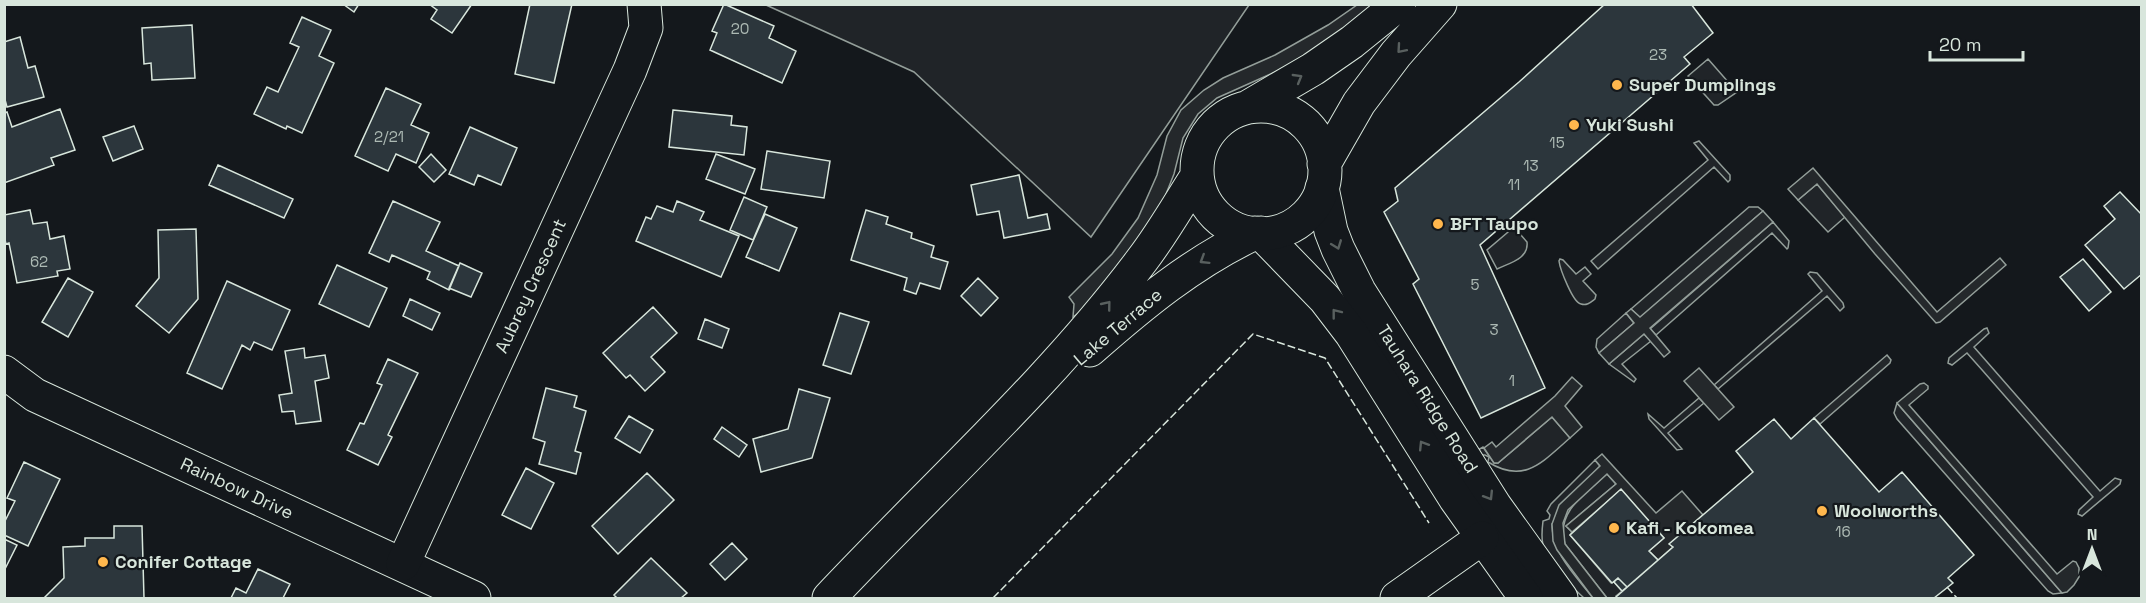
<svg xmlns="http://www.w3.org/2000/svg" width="2146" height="603" viewBox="0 0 2146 603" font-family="'Space Grotesk',sans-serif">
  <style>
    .green { fill: #202428; stroke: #939e99; stroke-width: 1.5 }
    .parking { fill: #24282b; stroke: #939e99; stroke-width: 1.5 }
    .building { fill: #2c363c; stroke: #d8e6dc; stroke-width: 1.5 }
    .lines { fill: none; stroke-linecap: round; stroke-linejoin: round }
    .minor-casing { stroke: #d8e6dc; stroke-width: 35 }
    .major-casing { stroke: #d8e6dc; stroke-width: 35 }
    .minor { stroke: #14181c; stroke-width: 33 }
    .major { stroke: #14181c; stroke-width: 33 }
    .fence { stroke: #d8e6dc; stroke-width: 1.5; stroke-dasharray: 8 3; stroke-linecap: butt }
    .oneway { stroke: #59605f }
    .poi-dot { fill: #ffb74d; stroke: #14181c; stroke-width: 2 }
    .labels { text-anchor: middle; stroke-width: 4.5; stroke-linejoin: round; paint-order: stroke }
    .number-label { font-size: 15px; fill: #adbab4 }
    .poi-label { font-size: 18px; font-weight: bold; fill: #d8e6dc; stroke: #14181c; text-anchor: start }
    .street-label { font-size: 18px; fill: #d8e6dc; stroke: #14181c }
  </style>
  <rect width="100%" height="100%" fill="#14181c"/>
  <path class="green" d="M766,5H1249L1091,237L914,72Z
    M1708,59L1737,92L1718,105H1714L1688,76Z
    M1699,141L1730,175V180L1728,182L1714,167L1598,269L1591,261L1708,160L1694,143Z
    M1817,184L1845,217L1828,232L1798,200Z
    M1749,207H1758L1763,211L1640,318L1631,309Z
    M1773,222L1789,241L1788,248L1787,249L1772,233L1656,335L1650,329Z
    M1514,227L1527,242C1529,259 1509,263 1497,269L1487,250Z
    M1560,259L1563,260L1576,274L1585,267L1591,274L1583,281L1596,295L1595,299C1591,302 1587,306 1581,304C1573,303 1560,269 1559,261Z
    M1810,272L1817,273L1843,303L1844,307L1840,311L1827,296L1718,389L1714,385L1822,291L1808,274Z
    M1626,313L1634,323L1599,353L1596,347L1597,339Z
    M1987,328L1989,333L1974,347L2100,491L2115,478L2121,480L2120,484L2082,516L2078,514L2079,510L2093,497L1983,371L1967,353L1952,365L1948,363L1949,358L1984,329Z
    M1644,334L1651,341L1622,364L1636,379L1634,382L1609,364Z
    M1699,398L1704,403L1668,433L1682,449L1677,450L1649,419L1648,414L1664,428Z
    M1897,403L2062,593L2053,594L2048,591L1897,419L1894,413Z
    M1552,417L1570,438C1543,461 1525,485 1488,462L1489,457L1485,455H1482L1478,450L1483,447L1494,463H1498Z
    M1595,460L1600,466L1552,524C1552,554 1576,576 1593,598H1584C1571,587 1547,562 1543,545C1541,537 1542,529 1543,521L1549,519L1550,515L1547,511L1551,504Z
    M1607,474L1616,484L1566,526L1572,532L1570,535L1611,583L1614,582L1622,591L1616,596L1618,598H1607L1565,544C1555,512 1586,493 1607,474Z"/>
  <path class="parking" d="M1357,5H1384L1284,68L1217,98L1198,114L1183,138L1174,174L1162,204L1099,298L1073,317L1074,304L1069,297L1112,254L1138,218L1157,175L1167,136L1181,110L1204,90L1223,78L1275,55L1328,25Z
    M1813,168L1937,312L2000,258L2006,265L1940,322L1936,323L1875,254L1817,184L1798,200L1788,189Z
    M1763,211L1773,222L1650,328L1670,352L1664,357L1644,334L1609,364L1599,353L1634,323L1626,313L1631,309L1640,317Z
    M1887,355L1891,360L1890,363L1820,424L1814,418Z
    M1699,368L1734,407L1719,420L1684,381Z
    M1572,377L1582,386L1565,406L1582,427L1570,438L1552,417L1498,463H1494L1484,448L1492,442L1496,447L1555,396Z
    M1924,383L1928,386V389L1909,405L2057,574L2073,561L2076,562L2079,568V577L2074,585L2067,592L2062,593L1897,403L1920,384Z
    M1602,454L1656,513L1682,491L1703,515L1670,544L1673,547L1658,560L1649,551L1664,538L1621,490L1572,532L1566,526L1616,484L1607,474L1568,510L1563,523L1565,544L1607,598H1593L1557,550L1553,541L1552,524L1559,505L1600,466L1595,460Z"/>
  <path class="building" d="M343,4H359L354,12Z
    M429,4H472L452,33L431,19L437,10Z
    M530,4H572L554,83L515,74Z
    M724,4L774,26L769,38L796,51L782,83L710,50L717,33L712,31Z
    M1605,4H1691L1713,33L1684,57L1690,64L1480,245L1545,388L1481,418L1413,284L1419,279L1384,212L1398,201L1395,188L1519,82Z
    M302,17L331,30L319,56L334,63L302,133L287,126L286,129L254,114L267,87L278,92L299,47L290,43Z
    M192,25L195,78L152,80L151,63L144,64L142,28Z
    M20,37L28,68L35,66L44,97L7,107L4,96V42Z
    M386,88L421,104L411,125L429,133L416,163L396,154L388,171L355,156Z
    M60,109L75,150L51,158L54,165L4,183V113L7,112L12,127Z
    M673,110L732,116L731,125L747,127L744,155L669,147Z
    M134,126L143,149L113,161L103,137Z
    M470,127L517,148L501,185L478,175L474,185L449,174Z
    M767,151L830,161L824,198L761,189Z
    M431,154L446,170L434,182L419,167Z
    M716,154L755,169L745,194L706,179Z
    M218,165L293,199L284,218L209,185Z
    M1019,175L1028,218L1047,214L1050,229L1004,238L999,211L977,215L971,185Z
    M2120,192L2142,215V274L2124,289L2085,245L2115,219L2104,206Z
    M744,197L767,207L753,240L730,230Z
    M393,201L440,222L426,251L459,266L449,290L427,279L430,272L392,255L389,262L369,253Z
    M677,201L704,212L700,220L739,236L721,277L636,241L646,217L651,219L657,206L673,212Z
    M30,210L33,224L47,222L50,239L64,236L70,269L57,271L58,276L17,283L9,243L6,244L4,236V215Z
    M866,210L888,217L886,224L912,233L911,238L934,246L931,257L948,262L940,289L920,283L916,294L904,290L907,278L851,260Z
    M765,214L797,228L779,271L746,257Z
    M196,229L198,299L169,333L136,306L159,278L158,230Z
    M2083,259L2111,292L2089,311L2060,277Z
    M460,263L482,273L471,297L449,288Z
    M337,265L387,288L369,327L319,304Z
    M68,278L93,292L68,337L42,322Z
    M978,278L998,298L981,316L961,296Z
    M227,281L290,310L272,350L254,342L250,350L242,345L222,389L187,373Z
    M410,299L440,313L432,330L403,316Z
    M653,307L677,333L651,357L665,372L645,391L630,375L626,378L603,353Z
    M840,313L869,322L851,374L823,365Z
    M705,319L729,329L722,348L698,339Z
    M304,348L305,358L325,355L329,378L315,381L321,421L296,424L294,411L282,412L279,395L292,393L285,351Z
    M388,359L418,373L388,435L392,437L378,465L347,450L360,423L364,424L382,385L377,383Z
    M546,388L577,396L574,407L586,411L575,451L581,453L576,474L539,464L545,442L533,438Z
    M799,389L830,398L812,458L761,472L753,439L788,429Z
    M629,416L653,430L640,453L615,438Z
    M1814,418L1879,492L1902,472L1974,555L1948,578L1953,583L1934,598H1618L1616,597L1673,547L1669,544L1753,472L1736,451L1774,419L1791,439Z
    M722,427L747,445L739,457L714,439Z
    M24,462L60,479L28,546L4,535V523L15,501L7,498Z
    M526,468L554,483L531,529L502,515Z
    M647,473L674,500L618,554L592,526Z
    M1621,489L1664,538L1649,551L1658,560L1627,587L1618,578L1612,583L1570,535Z
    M114,526H142L144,598H44L64,578L63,547L85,546V538H114Z
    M4,539L17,545L4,571Z
    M732,543L747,559L725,580L710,564Z
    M651,558L687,593L681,598H617L614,595Z
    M258,569L290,584L283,598H231L236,588L246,593Z
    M1618,578L1627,587L1622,591L1614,582Z"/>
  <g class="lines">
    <g class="minor-casing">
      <g id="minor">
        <path id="s1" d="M1322,188L1331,231L1338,249L1359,291L1495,506L1561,598"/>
        <path d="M1261,233L1325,299L1351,333L1455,498L1526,598"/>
        <path id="s2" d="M4,372L35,395L474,598"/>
        <path id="s3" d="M403,564L630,70L646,28L644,4"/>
        <path d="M1397,598L1482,538"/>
      </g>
    </g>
    <g class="major-casing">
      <path id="major" d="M1197 170a64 64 0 1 1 128 0a64 64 0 1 1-128 0Z
        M1248,107L1313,69L1352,42L1399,4
        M1324,164L1359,103L1396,54L1440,4
        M1090,350C1141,305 1193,262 1255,233
        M829,598C934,486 1049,384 1142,260C1162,234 1179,204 1197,176"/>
    </g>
    <use href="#minor" class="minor"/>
    <use href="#major" class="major"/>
    <path class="fence" d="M1947,587L1957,598
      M993,598L1253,334L1325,358L1429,523"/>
  </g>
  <defs><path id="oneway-chevron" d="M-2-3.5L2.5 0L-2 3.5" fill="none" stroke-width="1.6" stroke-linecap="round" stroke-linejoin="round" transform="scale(1.5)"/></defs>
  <g class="oneway">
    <use href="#oneway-chevron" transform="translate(1401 49) rotate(131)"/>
    <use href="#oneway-chevron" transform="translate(1298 78) rotate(-30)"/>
    <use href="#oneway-chevron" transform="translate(1337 245) rotate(69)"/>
    <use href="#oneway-chevron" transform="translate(1204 260) rotate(148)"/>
    <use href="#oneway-chevron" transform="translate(1107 305) rotate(-51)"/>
    <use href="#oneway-chevron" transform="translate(1336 313) rotate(-128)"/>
    <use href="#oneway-chevron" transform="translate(1423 445) rotate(-122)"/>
    <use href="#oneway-chevron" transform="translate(1489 496) rotate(58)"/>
  </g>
  <g class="poi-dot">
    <circle cx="1617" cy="85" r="6"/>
    <circle cx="1574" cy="125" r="6"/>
    <circle cx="1438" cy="224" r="6"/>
    <circle cx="1822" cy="511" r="6"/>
    <circle cx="1614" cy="528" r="6"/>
    <circle cx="103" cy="562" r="6"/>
  </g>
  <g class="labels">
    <g class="number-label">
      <text x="740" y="34">20</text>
      <text x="1658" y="60">23</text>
      <text x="389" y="142">2/21</text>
      <text x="1557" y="148">15</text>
      <text x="1531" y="171">13</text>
      <text x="1514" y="190">11</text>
      <text x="39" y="267">62</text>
      <text x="1475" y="290">5</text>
      <text x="1494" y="335">3</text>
      <text x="1512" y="386">1</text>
      <text x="1843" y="537">16</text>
    </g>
    <g class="poi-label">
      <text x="1629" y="91">Super Dumplings</text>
      <text x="1586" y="131">Yuki Sushi</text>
      <text x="1450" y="230">BFT Taupo</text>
      <text x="1834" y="517">Woolworths</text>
      <text x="1626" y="534">Kafi - Kokomea</text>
      <text x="115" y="568">Conifer Cottage</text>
    </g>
    <g class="street-label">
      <text dy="6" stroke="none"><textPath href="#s3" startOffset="306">Aubrey Crescent</textPath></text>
      <text transform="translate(1118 327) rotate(-40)" y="6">Lake Terrace</text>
      <text dy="6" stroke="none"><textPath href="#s1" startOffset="238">Tauhara Ridge Road</textPath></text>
      <text dy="6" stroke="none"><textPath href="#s2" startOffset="261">Rainbow Drive</textPath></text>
    </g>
  </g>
  <rect width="2146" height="603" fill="none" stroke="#d8e6dc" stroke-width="12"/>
  <g transform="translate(2092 549)" stroke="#14181c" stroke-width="4.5" paint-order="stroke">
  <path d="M0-4.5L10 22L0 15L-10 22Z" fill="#d8e6dc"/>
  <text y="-9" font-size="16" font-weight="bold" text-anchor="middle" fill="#d8e6dc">N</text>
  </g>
  <path d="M1930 51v9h93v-9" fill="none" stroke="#d8e6dc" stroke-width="3"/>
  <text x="1939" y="51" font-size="18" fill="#d8e6dc" stroke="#14181c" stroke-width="4.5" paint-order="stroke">20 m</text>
</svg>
